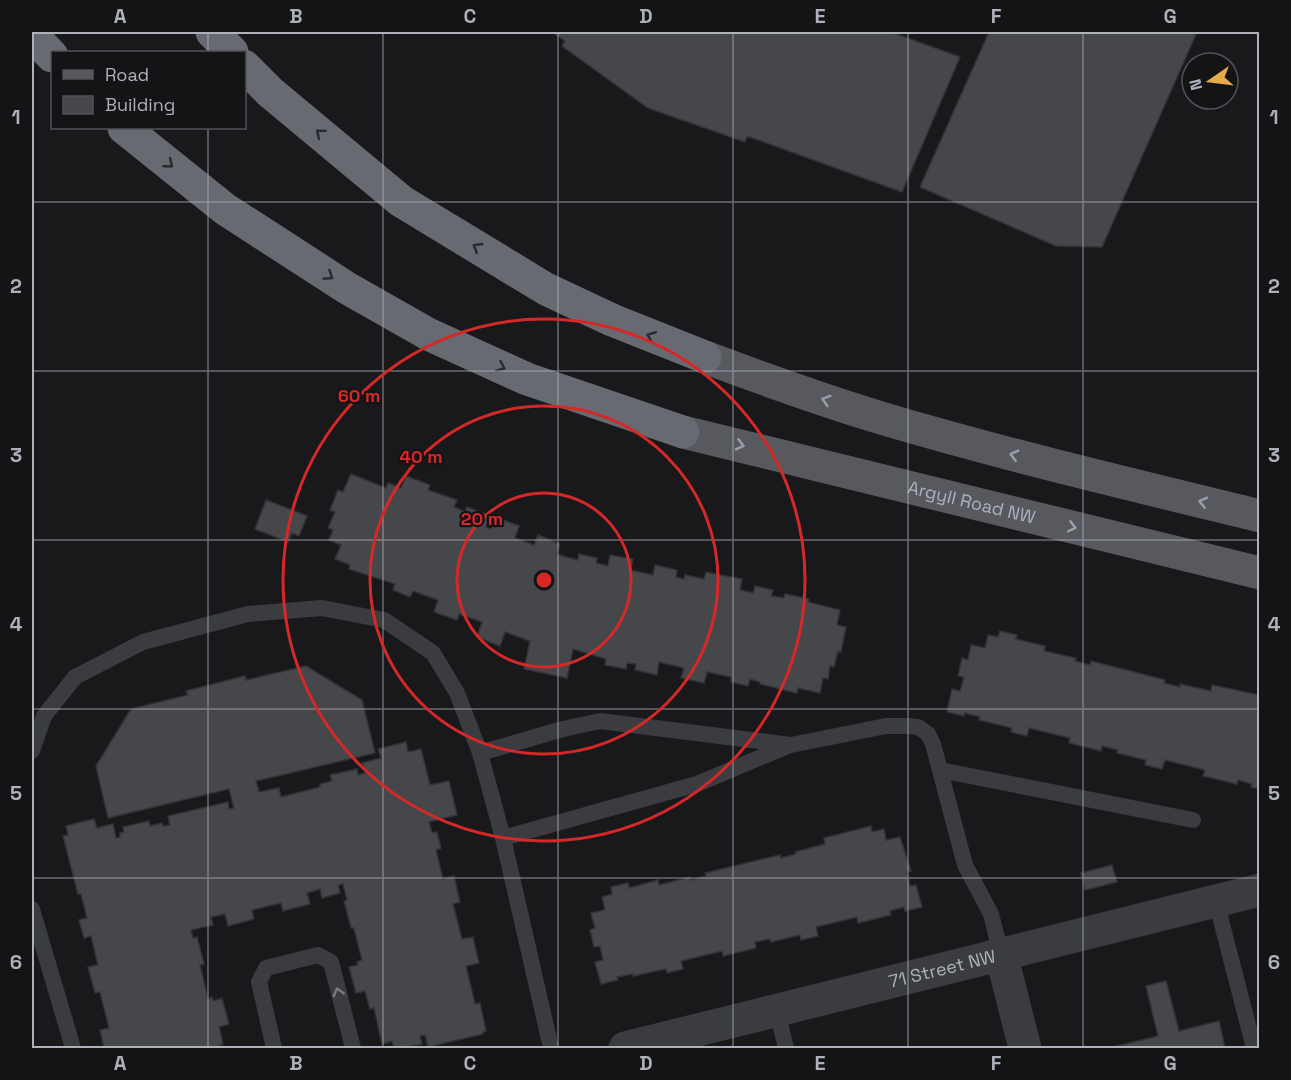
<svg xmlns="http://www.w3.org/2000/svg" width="1291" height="1080" viewBox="0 0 1291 1080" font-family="'Space Grotesk',sans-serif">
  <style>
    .building { fill: #46474b; stroke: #333437; stroke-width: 1.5 }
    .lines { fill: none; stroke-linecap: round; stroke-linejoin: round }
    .service { stroke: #3b3c40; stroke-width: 16 }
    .minor { stroke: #3b3c40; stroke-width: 33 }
    .tertiary { stroke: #3b3c40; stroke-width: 33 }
    .primary { stroke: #57595f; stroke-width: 33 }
    .motorway { stroke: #676a71; stroke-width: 33 }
    .oneway { stroke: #292a2d }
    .oneway2 { stroke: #9c9fa8 }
    .oneway3 { stroke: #7a7c83 }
    .grid { fill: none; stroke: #adb1ba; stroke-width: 1.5; stroke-opacity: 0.55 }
    .ring { fill: none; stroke: #d62828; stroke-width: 3 }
    .labels { text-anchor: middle; stroke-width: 4.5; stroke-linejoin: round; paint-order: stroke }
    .street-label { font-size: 18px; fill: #adb1ba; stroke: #141416 }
    .centre { fill: #d62828; stroke: #141416; stroke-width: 3 }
    .ring-label { font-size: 18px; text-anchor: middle; font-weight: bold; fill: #d62828; stroke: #141416; stroke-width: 4.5; stroke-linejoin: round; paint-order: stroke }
    .neatline { fill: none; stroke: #adb1ba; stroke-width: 2 }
    .grid-label { font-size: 20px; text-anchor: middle; font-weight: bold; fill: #adb1ba }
  </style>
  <rect width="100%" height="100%" fill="#19191b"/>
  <path class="building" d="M552,32H891L960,57L902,192L747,136L745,142L648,108L562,46L565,41Z
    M989,32H1197L1102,247L1056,246L920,187Z
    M351,474L386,488L388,483L401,488L406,476L430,485L428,490L457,500L454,507L465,512L467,507L491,516L486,527L491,529L496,517L519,526L515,538L534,545L538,535L560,544L557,554L566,557L578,560L579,554L597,558L596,563L608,566L610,555L633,559L630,570L653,575L655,565L677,570L676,577L684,579L685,575L704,579L706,572L742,579L740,590L753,593L755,586L773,590L771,596L784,598L785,594L809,599L808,602L840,610L837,625L846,627L841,652L838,651L834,667L830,666L828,679L823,678L820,693L798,688L797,693L760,684V682L750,679L748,686L731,682V677L707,672L704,683L681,678L684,668L659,662L657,675L635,670L636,664L627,663L626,669L605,665L606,659L573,649L567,678L524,669L530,641L505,632L500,646L477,637L482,622L459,614L457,620L434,612L438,600L413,591L410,597L393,590L395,584L349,569L350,565L335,559L341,545L329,540L333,530L328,528L335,512L330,510L338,490L343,492Z
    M266,500L307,516L299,536L292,533L288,542L255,529Z
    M1000,631L1017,635L1016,639L1045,646L1044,651L1076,658L1075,661L1090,665L1091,661L1165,680L1164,683L1180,687V684L1211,691L1212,685L1260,695V789L1251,787L1252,784L1238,780L1237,784L1203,776L1205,770L1165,760L1162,769L1145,765L1146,760L1117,753L1118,750L1102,746L1101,751L1069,743L1070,738L1029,728L1027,736L1011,732L1012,728L979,720L980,717L965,713L964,716L947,712L952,689L960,691L964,677L958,676L962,658L968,660L971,645L985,648L988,635L998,637Z
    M306,666L362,700L375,753L256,781L259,792L279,788L281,797L320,787V784L332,781L330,775L357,769L358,775L365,773L362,763L381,758L378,749L406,742L408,752L421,749L430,785L449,781L457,815L429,822L432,833L437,832L441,848L436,850L443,879L454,876L460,902L453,904L462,939L473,937L479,963L466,966L475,1004L480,1003L486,1031L483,1032V1034L428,1047L425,1035L420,1036L422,1044L402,1048H394L392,1041L382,1044L374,1008L370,1009L365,991L356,993L349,967L358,965L357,962L362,960L354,928H351L344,901L347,900L343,884L338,885L340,893L322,898L320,889L307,893L310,904L283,911L281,903L252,910L254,919L228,926L225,914L211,917L213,925L191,930L193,938L197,937L204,964L200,965L208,999L212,997L213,1001L222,998L229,1024L219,1027L223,1044L220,1045L221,1048H104L100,1030L109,1028L100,992L95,993L88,967L98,965L91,936L84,938L79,920L87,918L81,894H78L63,836L68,835L66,826L94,819L97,828L113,824L116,838L120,837V833L124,832L123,827L149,821L150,826L162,823L163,826L170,825L168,816L228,802L229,809L234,808L229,789L108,818L96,766L131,709L188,695L186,691L245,676L246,680Z
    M871,826L872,832L884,829L886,840L900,837L911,871L907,872L910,886L916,885L922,907L905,911L904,907L890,911L891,915L858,923L857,917L816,927L818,936L801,940L800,935L771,942L770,939L755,942L756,948L723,956L722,951L681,961L683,969L667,973L666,969L633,976V974L617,977L618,980L601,984L595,962L603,960L600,946L594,947L590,930L595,928L591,913L605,910L602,897L612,894L611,887L628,883L629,888L658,880L659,885L690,877L691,880L706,876L705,873L780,855L781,858L796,854L795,852L825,844L824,838Z
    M1112,865L1117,882L1085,890L1081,873Z
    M1166,981L1179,1031L1219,1021L1225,1048H1109L1158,1036L1146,986Z"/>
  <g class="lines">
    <path class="service" d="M32,751L44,716L75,677L143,642L248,614L322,608L384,620L433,653L457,693L480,753L503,838L551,1048
      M480,753L563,729L600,721L791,745L886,726H907L918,727L928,734L933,744L965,865L991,914L1001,954
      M940,770L1193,820
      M503,838L697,784L790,745
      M1216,901L1254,1048
      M32,909L73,1048
      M777,1011L786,1048
      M274,1048L259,982L266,968L318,955L331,962L353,1048"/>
    <path class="minor" d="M1001,954L1025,1048"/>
    <path class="tertiary" id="s1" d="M625,1048L1260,890"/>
    <g class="primary">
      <path d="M705,357C763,379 822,400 881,418C1006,455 1133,485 1260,516"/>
      <path id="s2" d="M683,432L1260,573"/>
    </g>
    <path class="motorway" d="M212,32L232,52
      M32,35L52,56
      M244,66L270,92L401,201L546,289L612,320L705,357
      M124,128L225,209L347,288L428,334L527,379L683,432"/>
  </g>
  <defs><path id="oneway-chevron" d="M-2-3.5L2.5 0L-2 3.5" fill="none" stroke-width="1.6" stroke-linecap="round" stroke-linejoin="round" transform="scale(1.5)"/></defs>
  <g class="oneway">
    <use href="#oneway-chevron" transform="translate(320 133) rotate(-140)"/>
    <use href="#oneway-chevron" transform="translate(169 164) rotate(39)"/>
    <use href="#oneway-chevron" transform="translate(477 247) rotate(-149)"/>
    <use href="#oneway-chevron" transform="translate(329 276) rotate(33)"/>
    <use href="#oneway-chevron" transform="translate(651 336) rotate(-158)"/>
    <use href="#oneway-chevron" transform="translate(501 367) rotate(24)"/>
  </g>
  <g class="oneway2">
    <use href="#oneway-chevron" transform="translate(826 400) rotate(-162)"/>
    <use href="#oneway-chevron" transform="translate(740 445) rotate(14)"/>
    <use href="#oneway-chevron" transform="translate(1014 455) rotate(-166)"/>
    <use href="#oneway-chevron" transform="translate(1203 502) rotate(-166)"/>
    <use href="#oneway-chevron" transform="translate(1072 527) rotate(14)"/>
  </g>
  <use class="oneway3" href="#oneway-chevron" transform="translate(338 992) rotate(-105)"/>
  <path class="grid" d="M208,32V52M383,32V1048M558,32V1048M733,32V1048M908,32V1048M1083,32V1048M208,128V1048M32,202H1260M32,371H1260M32,540H1260M32,709H1260M32,878H1260"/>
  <g class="ring">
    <circle cx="544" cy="580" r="87"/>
    <circle cx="544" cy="580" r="174"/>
    <circle cx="544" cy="580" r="261"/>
  </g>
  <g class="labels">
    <g class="street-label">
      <text dy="6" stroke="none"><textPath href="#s2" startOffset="297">Argyll Road NW</textPath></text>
      <text dy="6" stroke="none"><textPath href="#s1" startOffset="327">71 Street NW</textPath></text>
    </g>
  </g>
  <circle cx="544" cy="580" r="9" class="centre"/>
  <g class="ring-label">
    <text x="359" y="402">60 m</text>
    <text x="421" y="463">40 m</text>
    <text x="482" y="525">20 m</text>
  </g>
  <rect width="1291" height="1080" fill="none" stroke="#141416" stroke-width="66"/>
  <rect x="51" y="51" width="195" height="78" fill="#141416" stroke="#515358" stroke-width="1.5"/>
  <rect x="63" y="70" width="30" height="9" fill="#57595f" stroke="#515358" stroke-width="1.5"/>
  <text x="105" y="81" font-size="18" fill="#adb1ba">Road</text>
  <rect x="63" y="96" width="30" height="18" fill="#46474b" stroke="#515358" stroke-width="1.5"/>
  <text x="105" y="111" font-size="18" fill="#adb1ba">Building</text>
  <g transform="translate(1210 81) rotate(256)"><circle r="28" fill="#141416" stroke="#515358" stroke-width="1.5"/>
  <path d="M0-4.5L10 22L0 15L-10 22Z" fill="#e6aa47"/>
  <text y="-9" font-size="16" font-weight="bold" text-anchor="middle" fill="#adb1ba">N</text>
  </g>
  <rect x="33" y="33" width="1225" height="1014" class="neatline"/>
  <g class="grid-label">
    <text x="120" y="23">A</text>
    <text x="296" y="23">B</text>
    <text x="470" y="23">C</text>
    <text x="646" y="23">D</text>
    <text x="820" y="23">E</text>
    <text x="996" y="23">F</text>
    <text x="1170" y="23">G</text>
    <text x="16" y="124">1</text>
    <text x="1274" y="124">1</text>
    <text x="16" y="293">2</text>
    <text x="1274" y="293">2</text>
    <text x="16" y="462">3</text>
    <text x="1274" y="462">3</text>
    <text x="16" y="631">4</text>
    <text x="1274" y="631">4</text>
    <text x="16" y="800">5</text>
    <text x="1274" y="800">5</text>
    <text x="16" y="969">6</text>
    <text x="1274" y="969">6</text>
    <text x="120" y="1070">A</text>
    <text x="296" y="1070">B</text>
    <text x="470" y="1070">C</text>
    <text x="646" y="1070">D</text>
    <text x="820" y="1070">E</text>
    <text x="996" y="1070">F</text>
    <text x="1170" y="1070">G</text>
  </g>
</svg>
